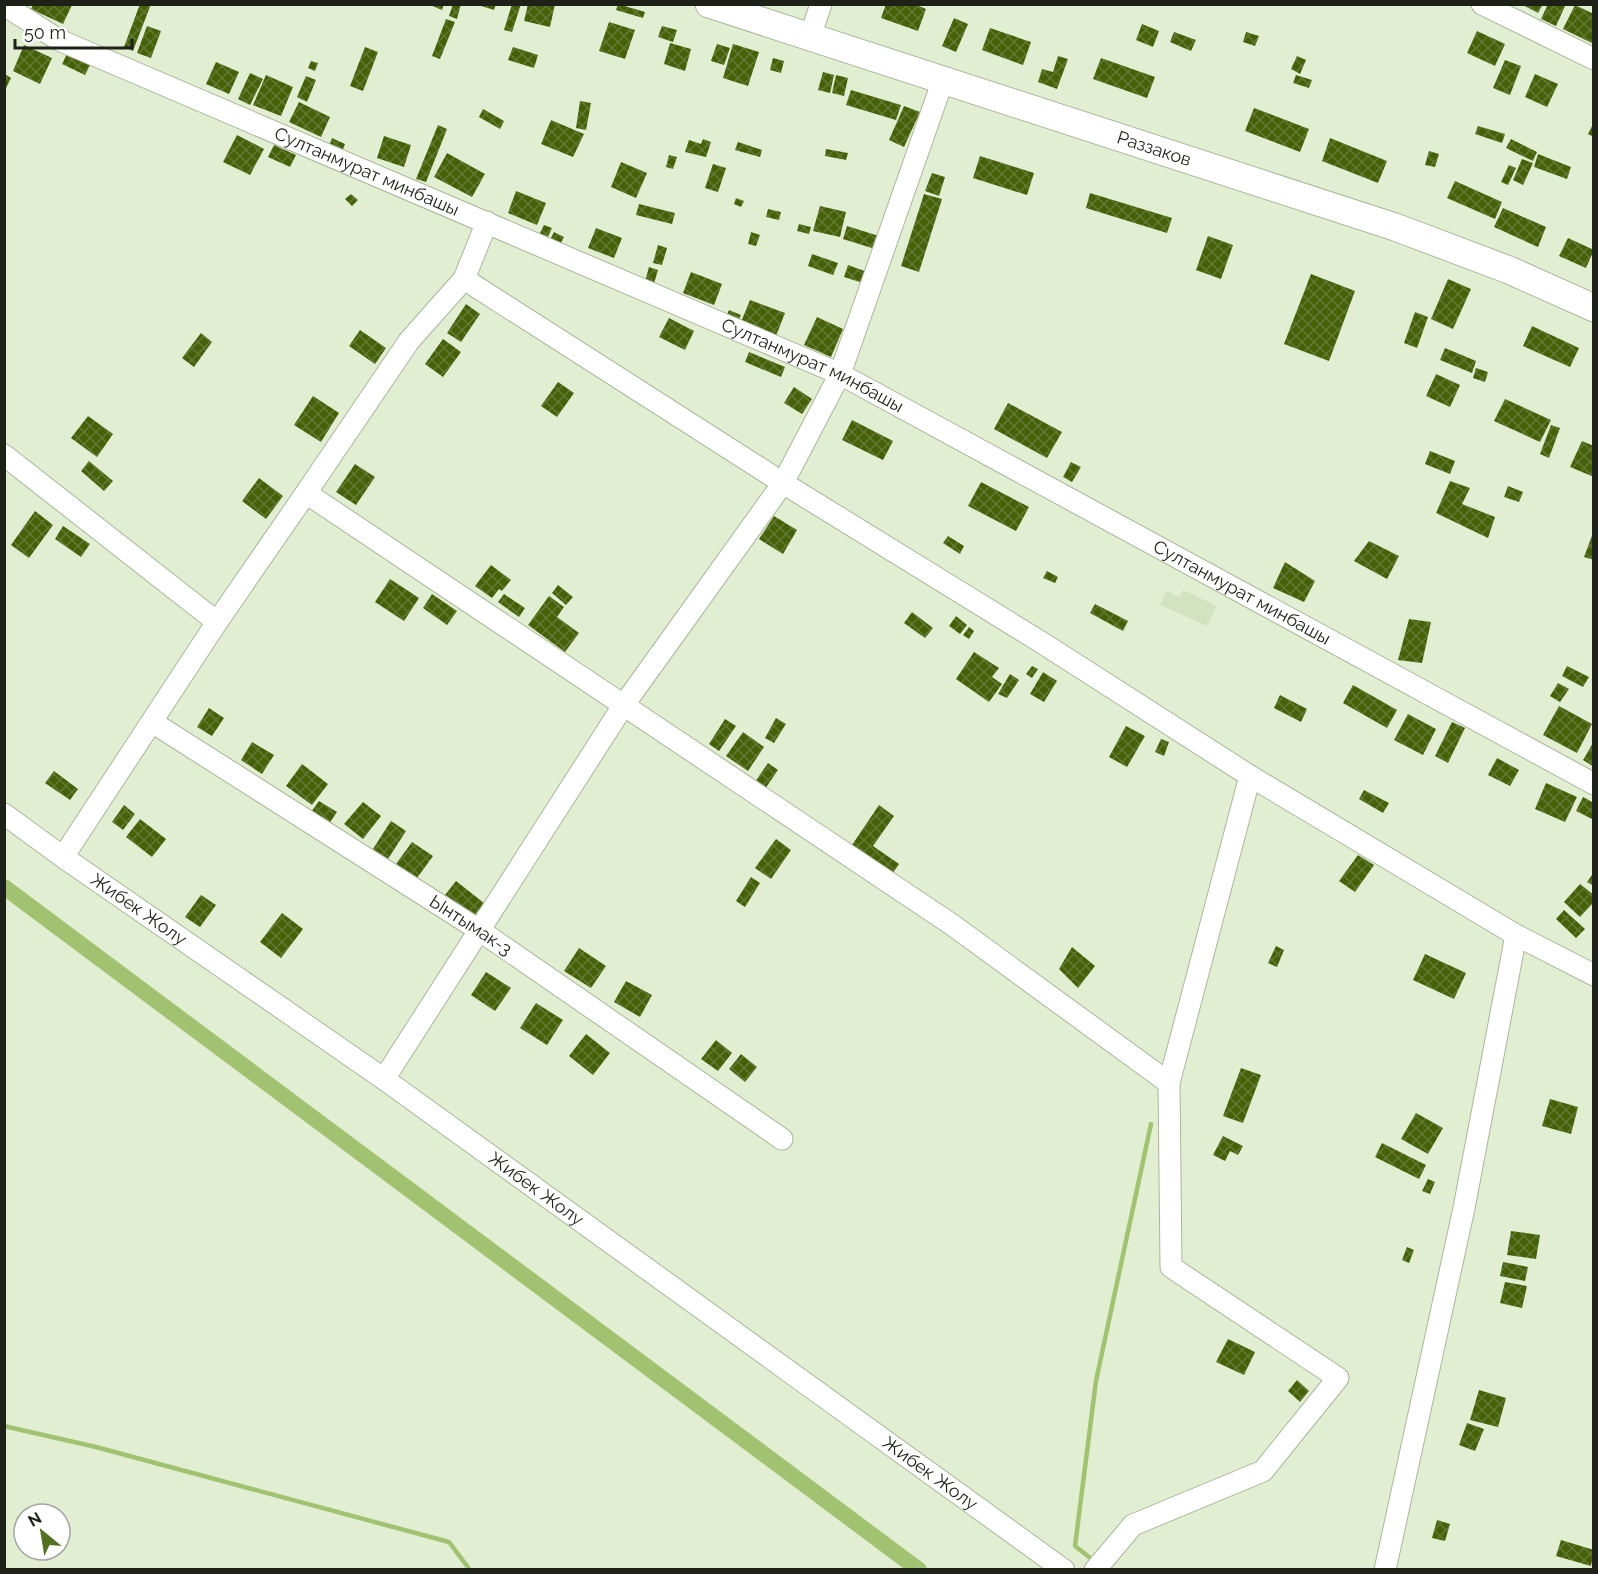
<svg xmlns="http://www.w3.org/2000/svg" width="1598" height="1574" viewBox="0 0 1598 1574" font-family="Raleway,sans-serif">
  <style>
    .built { fill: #d3e3c0 }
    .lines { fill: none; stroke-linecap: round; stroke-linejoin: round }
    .stream { stroke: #a0c271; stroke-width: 4.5 }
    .canal { stroke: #a0c271; stroke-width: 16 }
    .building { fill: url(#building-cross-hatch) }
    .minor-casing { stroke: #aab69c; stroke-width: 23 }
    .major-casing { stroke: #aab69c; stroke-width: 29 }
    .minor { stroke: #fff; stroke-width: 21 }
    .major { stroke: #fff; stroke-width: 27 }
    .labels { text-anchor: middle; stroke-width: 6; stroke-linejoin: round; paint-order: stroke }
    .street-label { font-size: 18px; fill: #1d2117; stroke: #fff }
  </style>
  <defs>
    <pattern id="building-cross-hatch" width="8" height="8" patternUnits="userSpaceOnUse" patternTransform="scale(1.5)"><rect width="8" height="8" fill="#446108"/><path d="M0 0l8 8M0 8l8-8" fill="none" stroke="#627834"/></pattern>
  </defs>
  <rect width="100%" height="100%" fill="#e1eed2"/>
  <path class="built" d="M1183,590L1217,606L1207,626L1160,605L1166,591L1179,597Z"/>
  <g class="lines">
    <path class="stream" d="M4,1426L96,1447L449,1542L470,1570
      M1089,1557L1075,1546L1096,1381L1151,1124"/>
    <path class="canal" d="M4,887L919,1570"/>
  </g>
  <path class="building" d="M140,4H151L133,51L124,47Z
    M428,4H444L442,10Z
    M453,4H461L457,19L449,16Z
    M475,4H496L494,10Z
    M512,4H521L512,32L504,30Z
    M528,4H555L550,27L524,21Z
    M618,4L645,12L643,18L616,10Z
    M886,4H914L926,9L918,31L881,18Z
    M1521,4H1543L1538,13Z
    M1548,4H1566L1556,26L1541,19Z
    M33,5H72L63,24L31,9Z
    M1575,5L1594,14L1592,43L1563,29Z
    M954,18L968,24L956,52L942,46Z
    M446,19L455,22L440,59L432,56Z
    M609,22L635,30L625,59L599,51Z
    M1142,24L1159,31L1153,47L1136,40Z
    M147,26L161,31L151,58L137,53Z
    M662,26L677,30L673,42L658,37Z
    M990,28L1031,42L1023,65L982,50Z
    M1477,31L1505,44L1495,66L1467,53Z
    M1174,32L1196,40L1191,51L1170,42Z
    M1246,32L1259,36L1255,46L1243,42Z
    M670,43L691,49L685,71L664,64Z
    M717,44L730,48L724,65L711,61Z
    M733,44L759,52L748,86L723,78Z
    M24,45L52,58L40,84L13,71Z
    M365,47L378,52L363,91L350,86Z
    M513,47L538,55L534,68L508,60Z
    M68,52L91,63L85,75L62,64Z
    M1058,56L1068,59L1057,89L1038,82L1042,69L1053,72Z
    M1297,56L1306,60L1300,74L1291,69Z
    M773,58L784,61L781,73L770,70Z
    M1101,58L1155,77L1147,98L1093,79Z
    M1505,60L1521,66L1510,95L1493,88Z
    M311,61L318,63L315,71L308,68Z
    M216,62L239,72L229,94L206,84Z
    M823,72L834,75L830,93L818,90Z
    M250,73L263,79L250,105L238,99Z
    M5,74L11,78L5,90Z
    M1535,74L1558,84L1547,107L1525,97Z
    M266,75L293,87L281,116L253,105Z
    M836,75L848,78L844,96L832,93Z
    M1296,75L1312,80L1309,88L1293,83Z
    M306,76L316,80L307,102L297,97Z
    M851,90L901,105L896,120L846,105Z
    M580,101L591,103L586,130L576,128Z
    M299,102L330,117L321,137L289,122Z
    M904,106L920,112L904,147L889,140Z
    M1254,108L1309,129L1300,152L1245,131Z
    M483,109L504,121L500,129L479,117Z
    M551,120L584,134L573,157L541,144Z
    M1594,122V137L1588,134Z
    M438,125L447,129L426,182L416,179Z
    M1478,126L1505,134L1502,143L1475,134Z
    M237,135L264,149L250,175L223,162Z
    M384,136L411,145L404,167L377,158Z
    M332,138L345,144L342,152L329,146Z
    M1330,138L1387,161L1378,183L1322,161Z
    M703,139L711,142L706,157L685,152L689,140L701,144Z
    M1511,139L1537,152L1533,161L1506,148Z
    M738,142L762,150L760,157L735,150Z
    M274,145L296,155L290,167L268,157Z
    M826,149L848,153L846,160L825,156Z
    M1429,151L1439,154L1435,167L1425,165Z
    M447,153L485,174L472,197L434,177Z
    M1538,154L1571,167L1567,179L1534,167Z
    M669,155L677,157L673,169L666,167Z
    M980,156L1034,173L1027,195L973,178Z
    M1522,159L1533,163L1523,185L1513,180Z
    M621,162L647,173L636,198L611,187Z
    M713,164L726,168L718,192L705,188Z
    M1509,165L1516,168L1508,185L1501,182Z
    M932,173L945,177L939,196L925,191Z
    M1455,181L1502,202L1495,219L1447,198Z
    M516,191L546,203L537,225L508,213Z
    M1090,193L1172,218L1167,233L1086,208Z
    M351,194L358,200L352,206L345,199Z
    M924,194L942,199L919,272L901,266Z
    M736,198L744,201L741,207L734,204Z
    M639,204L675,213L672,224L636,215Z
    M820,206L846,212L840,237L813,231Z
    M1503,208L1546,227L1538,247L1494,227Z
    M768,209L781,212L779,220L766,217Z
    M799,224L811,227L809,234L797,231Z
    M544,225L552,228L547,239L539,235Z
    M847,226L879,236L875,249L843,239Z
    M596,228L622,238L614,258L588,248Z
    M554,232L564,237L560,245L550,240Z
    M751,232L760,235L756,246L748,244Z
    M1208,236L1233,245L1221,279L1196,270Z
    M1568,238L1594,250L1586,268L1559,256Z
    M658,245L667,248L662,265L653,263Z
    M812,254L838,263L833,275L808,266Z
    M848,265L873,274L869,285L844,277Z
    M649,267L658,270L653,287L644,285Z
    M691,272L722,284L714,305L683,293Z
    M1311,274L1355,291L1329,361L1284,344Z
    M1448,279L1471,289L1453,329L1431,319Z
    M750,300L785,313L776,336L741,322Z
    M466,304L480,314L461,342L447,333Z
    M729,310L741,315L738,322L726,317Z
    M1415,312L1428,317L1417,348L1404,343Z
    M817,317L843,329L831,357L804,345Z
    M669,318L694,331L685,350L659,337Z
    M1532,326L1579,348L1570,367L1523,346Z
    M360,330L386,348L375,364L349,346Z
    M201,333L212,342L194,367L182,358Z
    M443,339L461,352L443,377L425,364Z
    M1445,348L1476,361L1472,373L1440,360Z
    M749,352L785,367L781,377L745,362Z
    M1476,368L1488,372L1485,382L1473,378Z
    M1436,374L1460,385L1450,407L1426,396Z
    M558,382L574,393L557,417L541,406Z
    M794,387L812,399L802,414L784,403Z
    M313,396L339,413L321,442L294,425Z
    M1505,399L1551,420L1540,442L1494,421Z
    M1008,403L1062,432L1047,458L994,429Z
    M88,416L113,434L97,457L71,438Z
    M852,420L893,441L883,460L842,440Z
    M1551,425L1560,428L1549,458L1540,454Z
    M1582,441L1594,446V477L1570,467Z
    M1430,451L1455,461L1450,474L1425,464Z
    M89,461L113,481L104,491L81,471Z
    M1071,462L1081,467L1072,482L1063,477Z
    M355,464L375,477L356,505L336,492Z
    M259,478L283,496L266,519L242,501Z
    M1450,481L1470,488L1462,504L1495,517L1488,538L1436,513Z
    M981,482L1029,507L1016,531L968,506Z
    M1508,486L1523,492L1519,502L1504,497Z
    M35,511L53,525L29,558L11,545Z
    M774,516L797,530L783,554L759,539Z
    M63,526L90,544L81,557L55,539Z
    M1593,533H1594V560L1584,557Z
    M948,536L964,546L960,554L943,543Z
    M1369,541L1399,556L1387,579L1354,561Z
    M1285,562L1315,581L1304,602L1273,588Z
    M491,565L511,580L502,591L499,589L492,598L475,586Z
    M1047,571L1058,577L1055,583L1043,578Z
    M390,579L419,598L404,621L375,602Z
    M558,585L573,597L566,605L552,593Z
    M432,594L457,611L447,625L423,608Z
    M504,594L525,608L519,617L498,602Z
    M549,596L564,607L557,617L579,633L565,652L528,625Z
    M1095,604L1128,621L1123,631L1090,613Z
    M912,612L933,628L925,638L904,623Z
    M956,616L967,625L960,634L949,626Z
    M1409,619L1431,622L1422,663L1398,660Z
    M969,627L974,631L969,639L963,635Z
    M974,652L999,668L992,677L1002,684L989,702L956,679Z
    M1032,666L1038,669L1032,678L1026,674Z
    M1567,666L1589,677L1583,687L1562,676Z
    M1043,672L1057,681L1044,702L1030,694Z
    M1010,674L1019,680L1007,698L998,694Z
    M1558,683L1569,689L1560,702L1550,696Z
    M1353,685L1397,710L1387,728L1343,703Z
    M1280,695L1307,709L1301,722L1274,708Z
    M1559,706L1592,724L1577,753L1543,735Z
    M209,708L224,718L212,736L197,727Z
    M1408,714L1436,729L1423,755L1394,740Z
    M776,718L786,724L774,743L765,738Z
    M725,719L736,726L719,751L709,744Z
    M1452,722L1465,728L1448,763L1435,756Z
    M1126,726L1145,736L1127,767L1109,757Z
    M743,732L764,747L748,771L726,756Z
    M1161,739L1169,742L1164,756L1155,752Z
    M1594,741V767L1583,760Z
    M252,742L274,755L262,774L241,760Z
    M1497,758L1519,770L1510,786L1488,775Z
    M768,763L778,770L765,789L755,782Z
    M302,764L328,784L312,805L286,786Z
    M54,771L78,789L70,800L45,783Z
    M1546,783L1577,797L1565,822L1535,809Z
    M1364,790L1389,803L1383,813L1359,799Z
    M1583,797L1594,803V820L1576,811Z
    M319,801L337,812L329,824L311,812Z
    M363,802L381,816L363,839L344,824Z
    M124,805L135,814L123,830L112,822Z
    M879,805L894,816L873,846L899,864L893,873L852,845Z
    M140,819L166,839L152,857L126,837Z
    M391,821L406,831L386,862L371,852Z
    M776,839L791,850L771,879L755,868Z
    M412,842L433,856L417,878L396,864Z
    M1358,855L1374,865L1355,892L1339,881Z
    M1594,872V886L1587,882Z
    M751,877L760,883L745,907L736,901Z
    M456,881L484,903L473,917L445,895Z
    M1580,884L1594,895V902L1580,917L1564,902Z
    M201,895L216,905L200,927L185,917Z
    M1564,910L1585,929L1576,938L1556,919Z
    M282,913L303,929L281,958L260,942Z
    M1276,946L1284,950L1277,967L1268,963Z
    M1072,947L1095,966L1078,988L1059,969Z
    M579,948L606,966L591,988L564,971Z
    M1425,954L1466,973L1454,999L1413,980Z
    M486,972L511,988L495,1011L471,995Z
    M626,981L652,995L640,1017L614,1002Z
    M536,1003L563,1020L547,1045L520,1028Z
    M586,1034L610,1053L593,1075L569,1056Z
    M716,1040L732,1053L718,1071L701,1059Z
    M741,1054L757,1067L745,1082L729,1069Z
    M1241,1068L1261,1075L1243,1123L1223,1116Z
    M1550,1099L1578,1107L1571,1134L1542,1126Z
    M1416,1113L1443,1128L1428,1154L1401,1139Z
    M1223,1136L1243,1146L1238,1155L1230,1151L1225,1161L1213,1155Z
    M1382,1143L1426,1165L1419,1179L1375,1157Z
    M1428,1179L1435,1182L1430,1194L1422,1191Z
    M1511,1231L1540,1235L1536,1259L1507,1255Z
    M1407,1247L1414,1250L1409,1263L1402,1260Z
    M1503,1262L1528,1267L1525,1281L1500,1276Z
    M1505,1282L1527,1286L1522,1308L1500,1303Z
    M1228,1339L1255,1352L1244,1375L1216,1362Z
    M1297,1380L1309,1391L1300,1402L1288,1391Z
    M1479,1390L1506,1398L1498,1427L1470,1420Z
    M1467,1423L1484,1429L1475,1451L1459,1445Z
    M1437,1520L1450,1524L1445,1541L1432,1538Z
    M1561,1540L1594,1550L1591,1566L1556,1556Z"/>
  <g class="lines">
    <g class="minor-casing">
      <g id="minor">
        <path d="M1482,4L1594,59"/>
        <path id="s1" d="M4,5L59,40L840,374L1594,784"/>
        <path d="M810,37L821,4"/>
        <path d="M464,279L783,483L1044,644L1250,776L1516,935L1594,975"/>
        <path d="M4,455L217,622"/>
        <path d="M306,493L951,924L1169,1083"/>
        <path id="s2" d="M152,722L479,930L782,1139"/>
        <path id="s3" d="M4,814L63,857L384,1079L1064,1570"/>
        <path d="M63,857L217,622L306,493L409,341L464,279L487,222"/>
        <path d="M384,1079L623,706L783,483L840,374L943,80"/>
        <path d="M1095,1570L1133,1525L1263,1471L1338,1378L1171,1267L1169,1083L1250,776"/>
        <path d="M1385,1570L1464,1208L1516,935"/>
      </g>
    </g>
    <g class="major-casing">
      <g id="major">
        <path id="s4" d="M709,4L1395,227L1509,270L1594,308"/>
      </g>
    </g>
    <use href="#minor" class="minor"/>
    <use href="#major" class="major"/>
  </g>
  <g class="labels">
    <g class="street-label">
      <text dy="6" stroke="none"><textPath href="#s4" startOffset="468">Раззаков</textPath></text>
      <text dy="6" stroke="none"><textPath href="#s1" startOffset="400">Султанмурат минбашы</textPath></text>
      <text dy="6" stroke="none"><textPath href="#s1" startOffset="886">Султанмурат минбашы</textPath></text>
      <text dy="6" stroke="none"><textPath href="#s1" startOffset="1372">Султанмурат минбашы</textPath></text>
      <text dy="6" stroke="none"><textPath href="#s3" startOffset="165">Жибек Жолу</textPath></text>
      <text dy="6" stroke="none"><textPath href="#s2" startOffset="378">Ынтымак-3</textPath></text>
      <text dy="6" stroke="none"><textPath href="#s3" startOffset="651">Жибек Жолу</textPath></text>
      <text dy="6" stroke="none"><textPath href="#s3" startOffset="1137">Жибек Жолу</textPath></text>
    </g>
  </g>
  <rect width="1598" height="1574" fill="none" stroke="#1d2117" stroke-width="12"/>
  <g transform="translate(42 1532) rotate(330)"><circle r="28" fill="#ffffff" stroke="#a5a6a2" stroke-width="1.5"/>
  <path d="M0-4.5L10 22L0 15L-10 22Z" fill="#537024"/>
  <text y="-9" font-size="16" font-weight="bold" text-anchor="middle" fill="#1d2117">N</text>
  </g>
  <path d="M15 39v9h117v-9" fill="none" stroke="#1d2117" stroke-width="3"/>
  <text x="24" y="39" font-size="18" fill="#1d2117" stroke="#ffffff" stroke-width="4.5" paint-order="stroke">50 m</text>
</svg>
